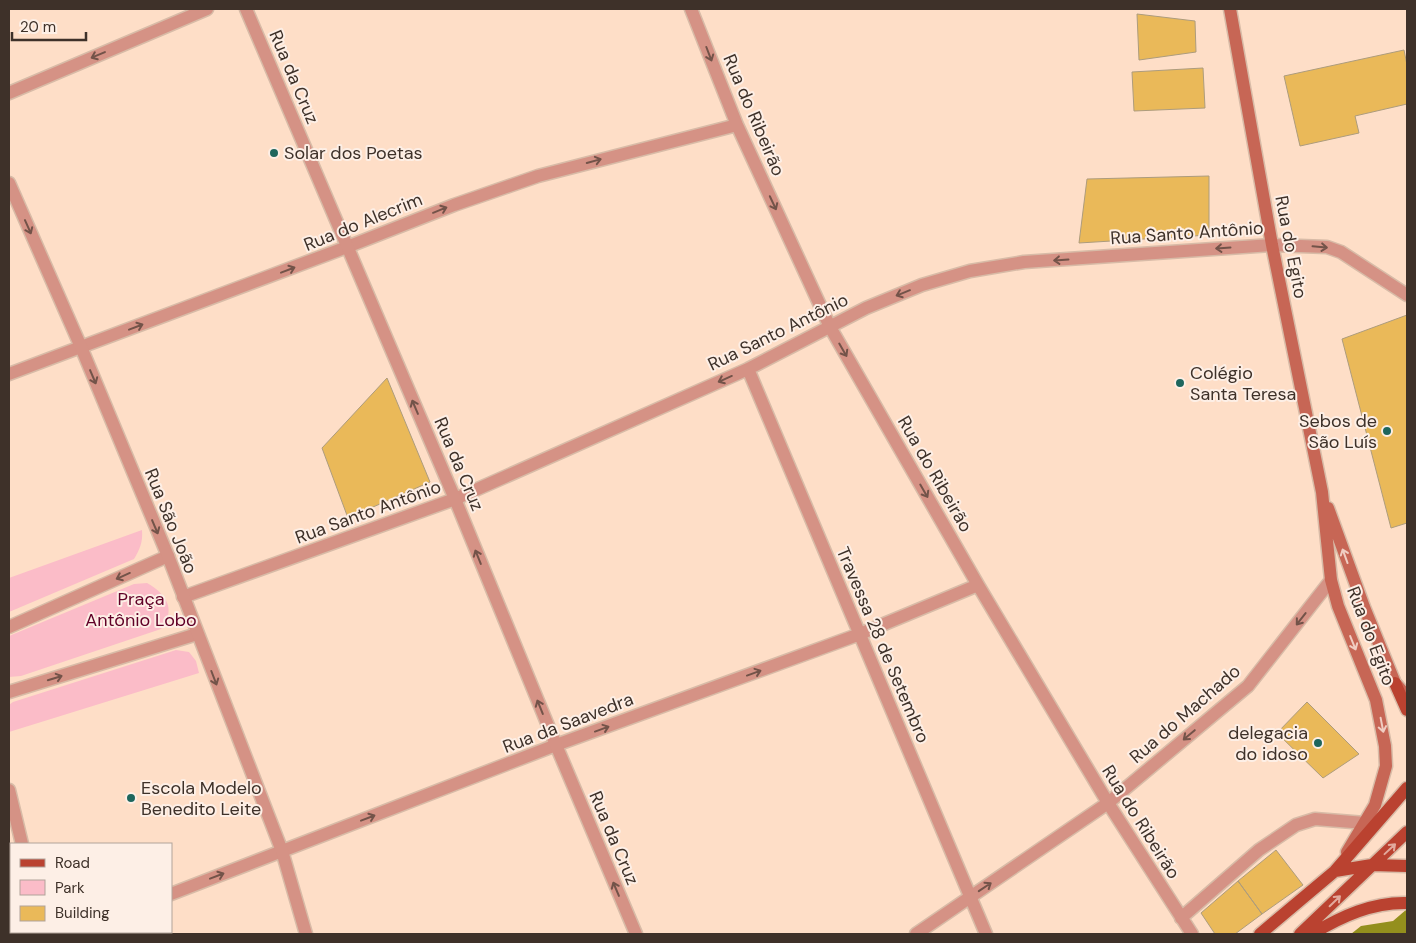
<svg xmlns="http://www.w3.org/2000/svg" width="1416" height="943" viewBox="0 0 1416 943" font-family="'DM Sans',sans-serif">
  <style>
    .green { fill: #fbbcc8 }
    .water { fill: #948f1d }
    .building { fill: #eab959; stroke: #ad9c7d }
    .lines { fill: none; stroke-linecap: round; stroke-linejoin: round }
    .minor-casing { stroke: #d8bba7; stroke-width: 15 }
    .tertiary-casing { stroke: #d8bba7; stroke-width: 15 }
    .secondary-casing { stroke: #d8bba7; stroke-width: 15 }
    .primary-casing { stroke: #d8bba7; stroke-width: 15 }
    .minor { stroke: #d59285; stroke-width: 12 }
    .tertiary { stroke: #d59285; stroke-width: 12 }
    .secondary { stroke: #c76655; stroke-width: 12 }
    .primary { stroke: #ba4230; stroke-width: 12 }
    .oneway { stroke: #735349 }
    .oneway2 { stroke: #f0cdc2 }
    .oneway3 { stroke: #e2aa9d }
    .poi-dot { fill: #1e665d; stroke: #fdefe6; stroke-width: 2 }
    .labels { text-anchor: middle; stroke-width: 4; stroke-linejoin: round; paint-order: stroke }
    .street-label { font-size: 18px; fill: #3e3129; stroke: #fdefe6 }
    .poi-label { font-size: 18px; fill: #3e3129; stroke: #fdefe6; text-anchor: start }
    .park-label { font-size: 18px; fill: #600027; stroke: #fdefe6 }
  </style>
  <rect width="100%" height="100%" fill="#fedec7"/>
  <path class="green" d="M142,530C143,542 140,549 134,559L9,612V578Z
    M147,583C166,594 177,609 161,629L21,676L9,677V636L134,584Z
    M176,650L189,652L196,661L199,673L9,732V705L13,702Z"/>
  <path class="water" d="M1407,909V934H1351L1361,926L1393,921Z"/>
  <path class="building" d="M1137,14L1195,21L1196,52L1139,60Z
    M1404,50L1407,65V104L1355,116L1359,133L1300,146L1284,76Z
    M1203,68L1205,108L1134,111L1132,72Z
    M1209,176V235L1079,243L1087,179Z
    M1407,315V523L1391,528L1342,339Z
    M387,378L430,482L348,518L322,448Z
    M1307,702L1359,754L1323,778L1277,733Z
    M1276,850L1303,885L1262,914L1238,881Z
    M1238,881L1262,914L1235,934H1215L1201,913Z"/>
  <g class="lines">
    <g class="minor-casing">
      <path id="minor" d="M691,9L737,125L830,327L978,585L1108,803L1192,934
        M748,369L986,934
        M9,374L347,247L454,205L538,176L737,125
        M183,597L455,499L748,369L866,308L922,285L970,271L1024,262L1272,245L1327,247L1341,252L1407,295
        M9,627L168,556
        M9,692L197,634
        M9,790L22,844
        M171,894L556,745L860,634L978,585
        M1181,918L1259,850L1296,825L1315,819L1365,823
        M44,932V934
        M66,934L73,932
        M916,934L1108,803L1248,686L1331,580"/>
    </g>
    <g class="tertiary-casing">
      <path id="tertiary" d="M246,9L455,499L556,745L636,934
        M9,93L207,9
        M9,183L81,347L168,556L282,851L306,934"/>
    </g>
    <g class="secondary-casing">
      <path id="secondary" d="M1230,9L1272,245L1322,492L1331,580L1338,606L1376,700L1385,746L1386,766L1375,805L1347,852
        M1328,508L1364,607L1395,683L1402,691"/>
    </g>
    <g class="primary-casing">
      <path id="primary" d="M1395,683L1407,710
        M1335,871L1372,865L1407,866
        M1260,934L1335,871L1407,788
        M1300,934L1407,832
        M1312,934C1342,916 1373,902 1407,903"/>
    </g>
    <use href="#minor" class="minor"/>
    <use href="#tertiary" class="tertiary"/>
    <use href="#secondary" class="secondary"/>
    <use href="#primary" class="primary"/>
  </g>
  <defs><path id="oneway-shaft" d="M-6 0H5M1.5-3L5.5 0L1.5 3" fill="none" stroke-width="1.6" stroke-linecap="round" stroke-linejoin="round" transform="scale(1.25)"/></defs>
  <g class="oneway">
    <use href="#oneway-shaft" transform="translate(709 54) rotate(69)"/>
    <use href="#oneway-shaft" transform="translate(98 55) rotate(157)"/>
    <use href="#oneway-shaft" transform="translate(594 161) rotate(-15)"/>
    <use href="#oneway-shaft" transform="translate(773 203) rotate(65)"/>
    <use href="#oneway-shaft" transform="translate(440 210) rotate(-22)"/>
    <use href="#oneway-shaft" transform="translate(28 227) rotate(66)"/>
    <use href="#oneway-shaft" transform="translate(1320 247) rotate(5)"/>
    <use href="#oneway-shaft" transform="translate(1223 248) rotate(176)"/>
    <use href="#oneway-shaft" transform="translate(1061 260) rotate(176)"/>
    <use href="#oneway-shaft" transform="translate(288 270) rotate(-21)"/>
    <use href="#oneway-shaft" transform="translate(903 293) rotate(158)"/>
    <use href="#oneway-shaft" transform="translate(136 327) rotate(-21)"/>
    <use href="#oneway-shaft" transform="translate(843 350) rotate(60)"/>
    <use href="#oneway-shaft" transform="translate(93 377) rotate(67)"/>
    <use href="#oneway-shaft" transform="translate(725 379) rotate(156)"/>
    <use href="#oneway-shaft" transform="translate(415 407) rotate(-113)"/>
    <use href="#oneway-shaft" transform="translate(924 491) rotate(60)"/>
    <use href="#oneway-shaft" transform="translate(155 527) rotate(67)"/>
    <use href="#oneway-shaft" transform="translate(478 557) rotate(-112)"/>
    <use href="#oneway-shaft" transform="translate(123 576) rotate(156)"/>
    <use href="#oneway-shaft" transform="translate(1301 619) rotate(128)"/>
    <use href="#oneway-shaft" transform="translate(754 673) rotate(-20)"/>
    <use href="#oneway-shaft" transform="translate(55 678) rotate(-17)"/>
    <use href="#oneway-shaft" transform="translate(214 678) rotate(69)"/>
    <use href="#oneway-shaft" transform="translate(540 707) rotate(-112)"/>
    <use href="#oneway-shaft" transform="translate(602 729) rotate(-20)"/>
    <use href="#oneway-shaft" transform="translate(1189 735) rotate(140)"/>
    <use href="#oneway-shaft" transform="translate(368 818) rotate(-21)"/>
    <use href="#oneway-shaft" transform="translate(217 876) rotate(-21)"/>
    <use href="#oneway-shaft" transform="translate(985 887) rotate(-34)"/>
    <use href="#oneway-shaft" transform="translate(616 889) rotate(-113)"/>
  </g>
  <g class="oneway2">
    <use href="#oneway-shaft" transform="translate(1345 556) rotate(-110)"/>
    <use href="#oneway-shaft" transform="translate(1353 643) rotate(68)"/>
    <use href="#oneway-shaft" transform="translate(1382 725) rotate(79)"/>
  </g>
  <g class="oneway3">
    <use href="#oneway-shaft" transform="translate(1390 849) rotate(-43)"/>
    <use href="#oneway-shaft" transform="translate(1335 901) rotate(-44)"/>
  </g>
  <g class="poi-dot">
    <circle cx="274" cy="153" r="5"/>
    <circle cx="1180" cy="383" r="5"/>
    <circle cx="1387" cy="431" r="5"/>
    <circle cx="1318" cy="743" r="5"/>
    <circle cx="131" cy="798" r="5"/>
  </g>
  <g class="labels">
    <g class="street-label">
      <text transform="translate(294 77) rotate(67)" y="6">Rua da Cruz</text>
      <text transform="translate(754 115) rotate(67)" y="6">Rua do Ribeirão</text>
      <text transform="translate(363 222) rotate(-22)" y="6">Rua do Alecrim</text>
      <text transform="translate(1187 233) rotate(-4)" y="6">Rua Santo Antônio</text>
      <text transform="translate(1291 247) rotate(79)" y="6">Rua do Egito</text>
      <text transform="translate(778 332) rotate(-26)" y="6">Rua Santo Antônio</text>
      <text transform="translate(459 464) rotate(67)" y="6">Rua da Cruz</text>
      <text transform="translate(935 474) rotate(60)" y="6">Rua do Ribeirão</text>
      <text transform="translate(368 512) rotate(-20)" y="6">Rua Santo Antônio</text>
      <text transform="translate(171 521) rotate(68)" y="6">Rua São João</text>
      <text transform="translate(1371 636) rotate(69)" y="6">Rua do Egito</text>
      <text transform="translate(883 645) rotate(67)" y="6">Travessa 28 de Setembro</text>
      <text transform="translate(1185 714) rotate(-41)" y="6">Rua do Machado</text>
      <text transform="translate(568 723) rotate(-21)" y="6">Rua da Saavedra</text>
      <text transform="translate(1141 822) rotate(58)" y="6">Rua do Ribeirão</text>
      <text transform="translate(614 838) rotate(67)" y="6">Rua da Cruz</text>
    </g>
    <g class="poi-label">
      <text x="284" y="159">Solar dos Poetas</text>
      <text x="1190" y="379">Colégio<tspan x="1190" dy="21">Santa Teresa</tspan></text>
      <text x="1377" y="427" text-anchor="end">Sebos de<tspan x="1377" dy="21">São Luís</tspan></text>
      <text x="1308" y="739" text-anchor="end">delegacia<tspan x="1308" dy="21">do idoso</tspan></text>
      <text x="141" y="794">Escola Modelo<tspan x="141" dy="21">Benedito Leite</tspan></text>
    </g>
    <g class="park-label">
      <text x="141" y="605">Praça<tspan x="141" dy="21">Antônio Lobo</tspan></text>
    </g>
  </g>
  <rect width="1416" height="943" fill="none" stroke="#3e3129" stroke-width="20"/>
  <rect x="10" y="843" width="162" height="90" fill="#fdefe6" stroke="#b1a39a"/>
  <rect x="20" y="859" width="25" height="8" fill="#ba4230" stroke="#b1a39a"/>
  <text x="55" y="868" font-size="15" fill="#3e3129">Road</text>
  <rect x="20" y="880" width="25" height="15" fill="#fbbcc8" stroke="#b1a39a"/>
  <text x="55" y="893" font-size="15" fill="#3e3129">Park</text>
  <rect x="20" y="906" width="25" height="15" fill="#eab959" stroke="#b1a39a"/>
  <text x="55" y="918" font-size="15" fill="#3e3129">Building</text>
  <path d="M12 32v8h74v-8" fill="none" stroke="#3e3129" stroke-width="2.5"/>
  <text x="20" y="32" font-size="15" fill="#3e3129" stroke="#fdefe6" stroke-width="4" paint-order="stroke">20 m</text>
</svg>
